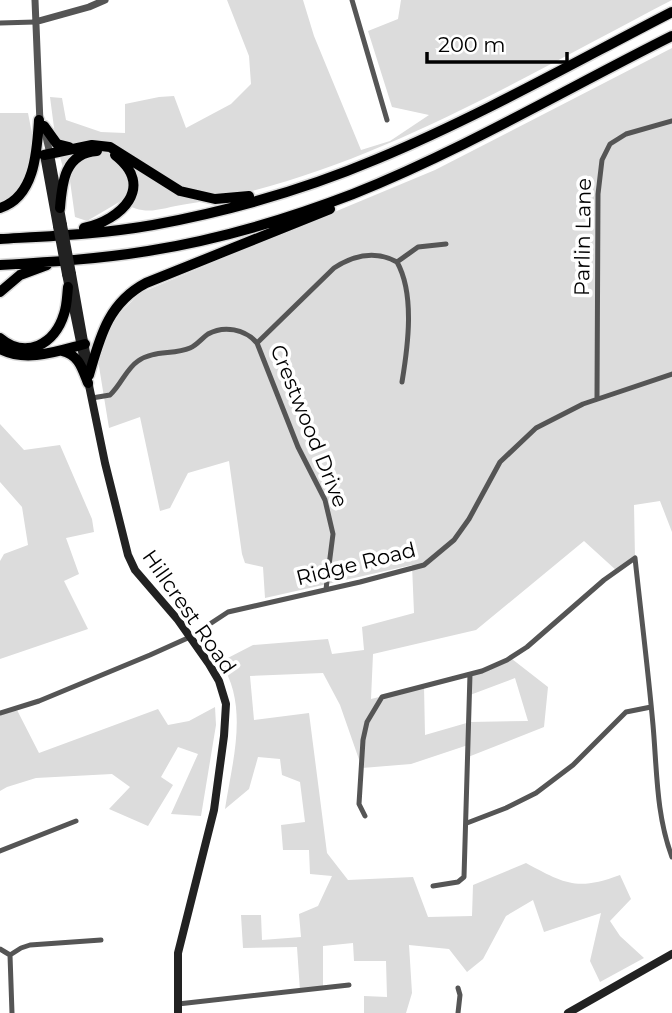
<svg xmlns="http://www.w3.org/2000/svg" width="672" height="1013" viewBox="0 0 672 1013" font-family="Montserrat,sans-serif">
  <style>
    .green { fill: #dcdcdc }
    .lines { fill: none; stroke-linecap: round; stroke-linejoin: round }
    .motorway-casing { stroke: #dbdbdb; stroke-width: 13 }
    .minor { stroke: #555; stroke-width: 5 }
    .tertiary { stroke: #555; stroke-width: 7 }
    .secondary { stroke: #222; stroke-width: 8 }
    .motorway { stroke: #000; stroke-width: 10 }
    .secondary-bridge { stroke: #222; stroke-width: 8 }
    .labels { text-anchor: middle; stroke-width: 7; stroke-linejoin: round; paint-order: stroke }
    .street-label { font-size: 21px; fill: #000; stroke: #fff }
  </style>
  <rect width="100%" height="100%" fill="#fff"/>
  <path class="green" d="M227,0H303L314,36L361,150L390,141L429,115L392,107L368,31L398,19L401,0H672C523,77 354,180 187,204C159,208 146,218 121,201L87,221L75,217L70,181L66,178L56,143L50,97L62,98L66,120L101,132L125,133V104L159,97L174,96L186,128L231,104L251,84L249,56Z
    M672,48V532L660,501L634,505L635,558L617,571L584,541L476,630L373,654L371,699L424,686L425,735L470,722L528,721L515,678L470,695L472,676L512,659L548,687L544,727L468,757V745L411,764L362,768L340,705L323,673L250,676L254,720L309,713L327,853L348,880L413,877L428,917L472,916L473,885L526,863C565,884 577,891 620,875L631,899L610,921L620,936L644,958L600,982L590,961L601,913L544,932L533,900L506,916L483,959L467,972L449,949L409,945L412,993L406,1013H364V996L387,997L386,961H354L353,943L323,946V989L300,991L297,947L243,948L241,915H261L262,940L301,937L299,914L318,906L332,876L310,874L309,850H283L281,825L305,822L300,782L282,775L280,759L258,757L249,789L225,809C232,762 250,705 220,662L253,645L328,639L332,654L364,650L362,627L414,613L412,565L265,598L263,567L245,563L242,554L229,461L188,473L170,508L160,511L140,417L109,428L97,354L101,353L114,319L140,293L435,170Z
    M0,113H28L36,154L22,192L0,207Z
    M0,424L24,450L60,445L92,519L94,532L66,538L79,574L64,581L88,629L0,659V561L4,554L28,545L22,507L0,482Z
    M215,707L216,725L201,816L171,814L198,754L178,747L161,777L173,785L148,826L109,809L130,787L112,774L36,778L7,787L0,791V715L17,710L39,753L158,709L168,725L189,721Z"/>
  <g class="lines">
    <g class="motorway-casing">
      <path id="motorway" d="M44,126L57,144L69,147
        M44,155L92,145L110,147L180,191L215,199L249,196
        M0,208C35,197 37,151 39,120
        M60,208C62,182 65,153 97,151
        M84,228C121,220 156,187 115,155
        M0,239C51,236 103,234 153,225C229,211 306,189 377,159C478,117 575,62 672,12
        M0,265C50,262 99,259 148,251C217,240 288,219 353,194C463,150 566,89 672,36
        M0,292L20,275L47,265
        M0,338C26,360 55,344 64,314C67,306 67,296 68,287
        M0,349C26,363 58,351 85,344
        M62,351C79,355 82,368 88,383
        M89,375C100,337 108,303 146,283L330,209"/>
    </g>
    <path class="minor" d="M352,0L387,120
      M0,23L35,22
      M397,262L418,247L446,244
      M257,343L334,268C354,255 375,250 397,262C415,294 408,346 402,382
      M92,398L110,395C121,385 126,369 138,361C153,350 174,355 190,348C197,345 202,338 208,334C224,325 245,329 257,343L298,447L325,500L333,534L326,589
      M597,399L598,194L602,160L610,144L626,134L672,121
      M0,713L39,701L150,655L190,637L228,612L360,582L424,565L454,540L469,519L500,462L536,428L583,404L672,374
      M365,816L359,804L363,740L367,722L382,697L482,671L507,660L527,647L604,580L635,558C641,614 648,669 653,725C657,769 656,815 672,857
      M467,823L506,808L536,793L573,765L626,712L651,707
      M0,851L76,821
      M433,886L458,882L464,877L470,674
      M0,949L10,955L12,1013
      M10,955L21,948L30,945L101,940
      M178,1004L349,985
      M458,1013L460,995L458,988"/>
    <path class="tertiary" d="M35,0L40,123
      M35,22L89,7L105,0
      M44,128L50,154"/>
    <path class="secondary" d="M50,154L63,225
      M44,155L57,226
      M66,274L105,463L128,555L135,570L178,620L209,664L219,681L226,704L224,736L214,810L178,953V1013
      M72,274L88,364
      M568,1013L672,954"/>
    <use href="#motorway" class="motorway"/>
    <path class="secondary-bridge" d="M63,225L72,274
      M57,226L66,274"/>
  </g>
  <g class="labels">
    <g class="street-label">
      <text transform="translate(583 237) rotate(-89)" y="7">Parlin Lane</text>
      <text transform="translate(309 426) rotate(68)" y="7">Crestwood Drive</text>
      <text transform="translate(356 564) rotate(-14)" y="7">Ridge Road</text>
      <text transform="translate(189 612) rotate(55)" y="7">Hillcrest Road</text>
    </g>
  </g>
  <path d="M427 52v10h140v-10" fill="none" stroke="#000000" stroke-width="3.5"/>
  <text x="438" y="52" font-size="21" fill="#000000" stroke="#ffffff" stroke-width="5" paint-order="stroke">200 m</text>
</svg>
